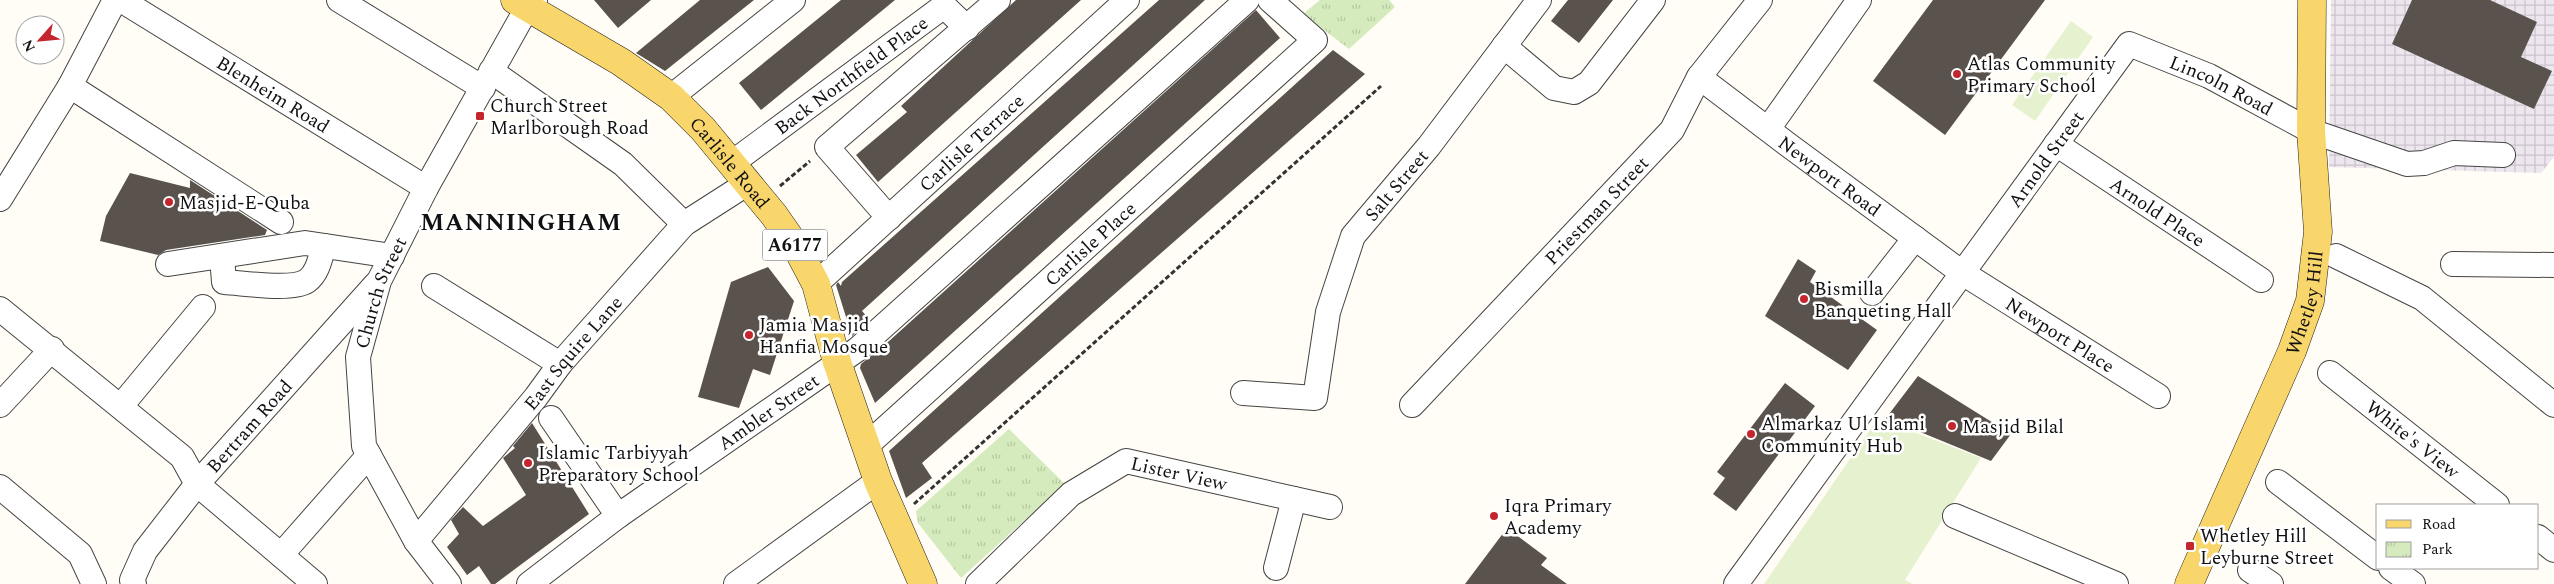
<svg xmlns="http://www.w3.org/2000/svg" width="2554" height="584" viewBox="0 0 2554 584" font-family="Spectral,serif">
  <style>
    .industrial { fill: url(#industrial-grid) }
    .park { fill: url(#park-tufts) }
    .pitch { fill: #e6f2cf }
    .building { fill: #5a524d }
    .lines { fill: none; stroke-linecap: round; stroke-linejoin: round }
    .minor-casing { stroke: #444; stroke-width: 26 }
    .major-casing { stroke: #222; stroke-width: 29 }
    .path { stroke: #333; stroke-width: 3; stroke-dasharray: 5 2.5; stroke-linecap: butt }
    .minor { stroke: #fff; stroke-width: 24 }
    .major { stroke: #f9d66b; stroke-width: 28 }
    .poi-dot { fill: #c4262e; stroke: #fff; stroke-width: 2 }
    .labels { text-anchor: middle; stroke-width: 5; stroke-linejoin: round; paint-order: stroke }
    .shield { fill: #fff; stroke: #585858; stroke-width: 1 }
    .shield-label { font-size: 18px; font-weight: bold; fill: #111 }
    .poi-label { font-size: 19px; fill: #111; stroke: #fff; text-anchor: start }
    .street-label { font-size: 19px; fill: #111; stroke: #fff }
    .district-label { font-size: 24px; font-weight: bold; letter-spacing: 1px; fill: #111; stroke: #fff }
  </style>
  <defs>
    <pattern id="industrial-grid" width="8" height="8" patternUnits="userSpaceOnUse" patternTransform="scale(1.25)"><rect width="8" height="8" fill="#eee6ef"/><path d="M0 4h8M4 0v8" fill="none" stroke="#cbc4cc"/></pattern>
    <pattern id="park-tufts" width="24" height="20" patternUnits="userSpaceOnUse" patternTransform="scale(1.25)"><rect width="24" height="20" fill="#d5ebbd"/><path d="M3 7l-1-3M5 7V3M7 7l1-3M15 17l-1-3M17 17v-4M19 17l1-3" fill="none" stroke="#b6c8a1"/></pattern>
  </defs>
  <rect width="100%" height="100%" fill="#fffdf5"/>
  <path class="industrial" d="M2331,0H2554V157L2541,173L2329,167Z"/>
  <path class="park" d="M1320,0H1389L1395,7L1349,49L1303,14Z
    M1009,429L1065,484L961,578L918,523L916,511Z"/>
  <path class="pitch" d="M2071,21L2093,37L2035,121L2012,105Z
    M1878,418L1981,458L1905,580L1913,584H1764Z"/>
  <path class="building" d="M594,0H651L618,28Z
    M700,0H754L665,71L636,53Z
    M841,0H895L761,110L739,83Z
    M1016,0H1081L878,182L856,155L907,112L901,106Z
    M1159,0H1205L862,311L870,320L852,336L836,285L838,282L841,286L842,282Z
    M1568,0H1613L1579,43L1551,21Z
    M1933,0H2045L1945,135L1873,81Z
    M2412,0H2490L2537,22L2521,57L2552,71L2534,109L2392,44Z
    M1256,10L1280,38L875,403L860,368L861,364L888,342Z
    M1333,50L1365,74L922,463L932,478L906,498L889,451Z
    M130,173L190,188V180L267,230L265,235L166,250L158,255L100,241L106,216Z
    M1798,259L1816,271L1810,282L1877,330L1848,370L1765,316Z
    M768,267L794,301L770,375L753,369L739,408L698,397L731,282Z
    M1918,376L2011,434L1991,461L1886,418Z
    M1785,383L1815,406L1736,511L1713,494L1725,478L1717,472Z
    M532,423L589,514L495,584H491L479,566L467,575L447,547L459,534L451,520L463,507L483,526L526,495L503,458L515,448L513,446Z
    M1507,528L1547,558L1541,565L1567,584H1465Z"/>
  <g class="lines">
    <g class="minor-casing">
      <g id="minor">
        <path id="s1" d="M121,0L426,188"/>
        <path d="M339,0L483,88"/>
        <path d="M1504,46L1554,88L1574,92L1589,83L1653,0"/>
        <path d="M491,71L623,164L684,224"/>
        <path id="s2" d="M1699,77L1787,144L1961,272L2158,396"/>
        <path d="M70,86L281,222"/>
        <path d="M671,97L793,0"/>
        <path d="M1768,129L1859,0"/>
        <path id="s3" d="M2056,144L2261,280"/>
        <path id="s4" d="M732,163L944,6L967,28"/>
        <path d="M0,199L70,86L115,0"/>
        <path d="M889,218L827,147L998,0"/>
        <path d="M222,256L224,282C244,283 291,291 307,281C318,273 320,258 324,246"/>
        <path d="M2336,256L2422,298L2554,405"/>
        <path d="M168,264L305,243L392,256"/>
        <path d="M2453,264L2554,265"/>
        <path id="s5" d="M816,284L1127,0"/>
        <path d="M434,286L560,364"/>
        <path d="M1872,293L1915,238"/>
        <path d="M0,309L182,457L197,484L315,584"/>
        <path id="s6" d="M2330,373L2497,505"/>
        <path id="s7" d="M1243,393L1315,398L1328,312L1353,236L1429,146L1539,0"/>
        <path d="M0,405L52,349"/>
        <path id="s8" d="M1412,405L1672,130L1699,77L1760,0"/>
        <path d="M121,406L203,307"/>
        <path d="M551,418L618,516"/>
        <path id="s9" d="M866,446L1315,40L1270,0"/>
        <path d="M2278,482L2378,558"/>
        <path d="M0,487L80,554L94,584"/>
        <path d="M1955,516L2116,584"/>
        <path d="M2538,537L2554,550"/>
        <path id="s10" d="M416,541L536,397L560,364L684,224L748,183"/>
        <path d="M281,555L369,455"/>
        <path d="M1276,568L1294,499"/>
        <path d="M2391,568L2413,584"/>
        <path d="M2250,570L2271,584"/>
        <path id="s11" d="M134,584L132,580L145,551L197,484L376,284"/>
        <path id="s12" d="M449,584L416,541L364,446L358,357L379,281L426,188L527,8L535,0"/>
        <path id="s13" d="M529,584L618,516L858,349L1247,0"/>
        <path d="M736,584L878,481"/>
        <path id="s14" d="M978,584L1071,494L1126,461L1330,507"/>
        <path id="s15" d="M1736,584L2129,44L2209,76L2311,131L2407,164L2424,163L2454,153L2503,155"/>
      </g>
    </g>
    <g class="major-casing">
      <g id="major">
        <path id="s16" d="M515,0L621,62L671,97L703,129L774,215L797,248L816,284L837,362L878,481L923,584"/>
        <path id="s17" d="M2189,584L2292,351L2310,301L2318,232L2311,131L2312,0"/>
      </g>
    </g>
    <path class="path" d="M780,186L810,161
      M914,504L1381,86"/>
    <use href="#minor" class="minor"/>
    <use href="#major" class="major"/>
  </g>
  <g class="poi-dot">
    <circle cx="1957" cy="74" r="5"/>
    <rect x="475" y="111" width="10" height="10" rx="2.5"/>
    <circle cx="169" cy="202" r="5"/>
    <circle cx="1804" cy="299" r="5"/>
    <circle cx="749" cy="335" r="5"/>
    <circle cx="1952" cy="426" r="5"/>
    <circle cx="1751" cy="434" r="5"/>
    <circle cx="528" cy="463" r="5"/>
    <circle cx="1494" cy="516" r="5"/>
    <rect x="2185" y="541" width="10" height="10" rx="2.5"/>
  </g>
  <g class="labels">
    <rect class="shield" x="762.5" y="229.5" width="65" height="31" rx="4"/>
    <g class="shield-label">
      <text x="795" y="251">A6177</text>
    </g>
    <g class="poi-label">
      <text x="1967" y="70">Atlas Community<tspan x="1967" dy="22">Primary School</tspan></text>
      <text x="490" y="112">Church Street<tspan x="490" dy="22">Marlborough Road</tspan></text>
      <text x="179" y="209">Masjid-E-Quba</text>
      <text x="1814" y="295">Bismilla<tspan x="1814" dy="22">Banqueting Hall</tspan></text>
      <text x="759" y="331">Jamia Masjid<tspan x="759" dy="22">Hanfia Mosque</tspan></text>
      <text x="1761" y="430">Almarkaz Ul Islami<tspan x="1761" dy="22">Community Hub</tspan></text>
      <text x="1962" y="433">Masjid Bilal</text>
      <text x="538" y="459">Islamic Tarbiyyah<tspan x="538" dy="22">Preparatory School</tspan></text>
      <text x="1504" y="512">Iqra Primary<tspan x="1504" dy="22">Academy</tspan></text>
      <text x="2200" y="542">Whetley Hill<tspan x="2200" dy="22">Leyburne Street</tspan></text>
    </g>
    <g class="street-label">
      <text dy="7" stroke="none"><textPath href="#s4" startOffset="148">Back Northfield Place</textPath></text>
      <text dy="7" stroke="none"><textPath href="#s15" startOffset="769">Lincoln Road</textPath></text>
      <text dy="7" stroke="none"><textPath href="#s1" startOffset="179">Blenheim Road</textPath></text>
      <text dy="7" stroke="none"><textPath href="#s5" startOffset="210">Carlisle Terrace</textPath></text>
      <text dy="7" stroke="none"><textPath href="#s15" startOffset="526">Arnold Street</textPath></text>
      <text dy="7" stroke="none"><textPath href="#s16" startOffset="272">Carlisle Road</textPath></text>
      <text dy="7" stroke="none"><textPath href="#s2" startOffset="164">Newport Road</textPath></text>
      <text dy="7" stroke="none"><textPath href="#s7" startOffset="306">Salt Street</textPath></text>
      <text dy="7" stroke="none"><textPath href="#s8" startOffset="268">Priestman Street</textPath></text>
      <text dy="7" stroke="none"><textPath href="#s3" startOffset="122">Arnold Place</textPath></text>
      <text dy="7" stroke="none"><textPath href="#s9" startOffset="302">Carlisle Place</textPath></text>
      <text dy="7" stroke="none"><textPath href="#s12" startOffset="320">Church Street</textPath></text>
      <text dy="7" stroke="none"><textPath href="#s17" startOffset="305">Whetley Hill</textPath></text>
      <text dy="7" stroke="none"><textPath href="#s2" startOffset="444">Newport Place</textPath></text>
      <text dy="7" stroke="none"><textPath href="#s10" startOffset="245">East Squire Lane</textPath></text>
      <text dy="7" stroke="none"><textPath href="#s13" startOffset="295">Ambler Street</textPath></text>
      <text dy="7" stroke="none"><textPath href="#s11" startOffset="199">Bertram Road</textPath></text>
      <text dy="7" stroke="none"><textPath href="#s6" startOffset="106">White's View</textPath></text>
      <text dy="7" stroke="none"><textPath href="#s14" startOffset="248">Lister View</textPath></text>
    </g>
    <g class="district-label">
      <text x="521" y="230">MANNINGHAM</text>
    </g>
  </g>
  <rect x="2376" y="504" width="162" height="65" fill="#ffffff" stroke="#a0a0a0"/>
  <rect x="2386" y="520" width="25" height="8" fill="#f9d66b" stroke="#a0a0a0"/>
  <text x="2422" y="529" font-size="15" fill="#111111">Road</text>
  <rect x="2386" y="542" width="25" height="15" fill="url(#park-tufts)" stroke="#a0a0a0"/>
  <text x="2422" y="554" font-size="15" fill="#111111">Park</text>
  <g transform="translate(40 40) rotate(243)"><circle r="24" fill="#ffffff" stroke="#a0a0a0"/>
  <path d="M0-4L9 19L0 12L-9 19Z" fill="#c4262e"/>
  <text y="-8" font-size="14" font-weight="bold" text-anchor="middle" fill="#111111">N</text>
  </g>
</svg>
